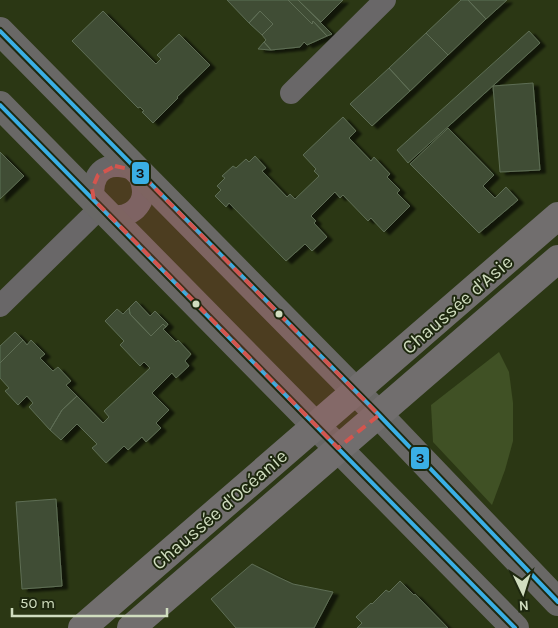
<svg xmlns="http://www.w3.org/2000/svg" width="558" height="628" viewBox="0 0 558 628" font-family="Karla,sans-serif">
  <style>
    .green { fill: #405125 }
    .building { fill: #3f4e35; stroke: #5f6e55; filter: url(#shadow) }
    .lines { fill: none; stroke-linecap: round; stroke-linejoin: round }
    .street { stroke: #696768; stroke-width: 22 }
    .secondary { stroke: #696866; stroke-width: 28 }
    .primary { stroke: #716e6e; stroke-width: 28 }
    .bus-1-casing { stroke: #1e280f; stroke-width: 8 }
    .bus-1 { stroke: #3aafe5; stroke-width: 4 }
    .marked { fill: #d4554e; fill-opacity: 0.2; stroke: #d4554e; stroke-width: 4; stroke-dasharray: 10 6; stroke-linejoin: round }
    .bus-dot { fill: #d0ddbf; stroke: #1e280f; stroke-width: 2 }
    .labels { text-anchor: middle; stroke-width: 4; stroke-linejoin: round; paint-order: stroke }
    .street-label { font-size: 19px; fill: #d0ddbf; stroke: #1e280f }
    .line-badge { stroke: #1e280f; stroke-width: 2 }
    .pale-badge-label { font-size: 14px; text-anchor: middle; font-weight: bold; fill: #111 }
  </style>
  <defs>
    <filter id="shadow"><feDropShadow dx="5.5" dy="3" stdDeviation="1" flood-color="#0009"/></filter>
  </defs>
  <rect width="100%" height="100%" fill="#2b3714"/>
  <path class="green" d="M499,352L509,372L513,403V441L505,470L492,505L433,442L431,405Z"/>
  <path class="building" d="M227,0H288L312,24L313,21L327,36L307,45L304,42L300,47L271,50L264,42L266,40L262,35L273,24L260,11L249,23Z
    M288,0H298L332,34L327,36L313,21L312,24Z
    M298,0H343L321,22Z
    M461,0H468L486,19L448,55L426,33Z
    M468,0H507L486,19Z
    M103,11L156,64L161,59L157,55L179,34L210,65L177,97L178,98L153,123L142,112L144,111L140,107L138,108L72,41Z
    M260,11L273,24L262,35L249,23Z
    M529,31L540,43L408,163L397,150Z
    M426,33L448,55L410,91L389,68Z
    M264,42L271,50L258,49Z
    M389,68L410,91L372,126L350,104Z
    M533,83L540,170L500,172L493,86Z
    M343,117L356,131L349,138L371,161L374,157L390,174L387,177L400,190L397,193L410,206L384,232L371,218L368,221L343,195L340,198L335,192L311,216L316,221L314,223L327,237L312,251L305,244L286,261L229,203L226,207L215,196L221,190L217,186L225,178L222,176L233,166L236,168L246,159L249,162L255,156L266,168L262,171L287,197L290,194L295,199L319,176L314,171L316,169L303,155Z
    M448,128L494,175L483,186L495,198L506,187L518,200L479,233L410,164Z
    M0,152L24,176L0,199Z
    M136,301L150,316L155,311L168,324L166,327L163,324L151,336L130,314L129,308Z
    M129,308L130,314L151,336L163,324L166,327L163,329L176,342L178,340L191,354L185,361L189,366L176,378L172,373L152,393L169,410L156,423L161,428L146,442L142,437L128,450L124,446L106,463L92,448L97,444L77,424L61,440L50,430L62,410L77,396L103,423L109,417L104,411L150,368L144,362L140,366L120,345L124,341L105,321L117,309L123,314Z
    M15,332L23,340L0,363V346Z
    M23,340L27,345L31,340L45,354L40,358L53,371L58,367L71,381L66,385L77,396L62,410L50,430L29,407L33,403L27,396L18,405L5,391L9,388L0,378V363Z
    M56,499L62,586L22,589L16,502Z
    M252,564L278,577L293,584L333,592L314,628H236L211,599Z
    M400,581L414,595L415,594L448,628H357L362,623L356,617L371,603L372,604L386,590L389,592Z"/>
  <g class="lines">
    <path class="street" d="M291,93L385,0
      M94,200C91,183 97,165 118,166C125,166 132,169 138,171C140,178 143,185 143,192C143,210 123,221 107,214
      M0,306L101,207"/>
    <path class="secondary" d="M0,31L379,415L558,602
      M0,105L515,628"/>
    <path class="primary" d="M82,628L558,216
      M131,628L558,259"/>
    <g class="bus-1-casing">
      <path id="bus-1" d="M0,31L379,415L558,602
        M0,105L515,628"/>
    </g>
    <use href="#bus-1" class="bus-1"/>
  </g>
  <path class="marked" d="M115,166L138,171L379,415L338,448L94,200L92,189L98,175Z"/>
  <g class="bus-dot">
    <circle cx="196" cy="304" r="4.5"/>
    <circle cx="279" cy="314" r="4.5"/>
  </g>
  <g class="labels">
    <g class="street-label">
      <text transform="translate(457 304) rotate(-41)" y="7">Chaussée d'Asie</text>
      <text transform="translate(219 509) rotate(-41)" y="7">Chaussée d'Océanie</text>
    </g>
  </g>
  <g class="line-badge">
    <rect x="131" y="161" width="19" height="24" rx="5" fill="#3aafe5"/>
    <rect x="410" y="446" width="20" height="24" rx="5" fill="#3aafe5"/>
  </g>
  <g class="pale-badge-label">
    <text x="140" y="178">3</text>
    <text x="420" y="463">3</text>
  </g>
  <g transform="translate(523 593) rotate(176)" stroke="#1e280f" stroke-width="4" paint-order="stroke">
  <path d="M0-4L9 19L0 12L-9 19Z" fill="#d0ddbf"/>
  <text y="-8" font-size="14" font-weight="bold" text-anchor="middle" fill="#d0ddbf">N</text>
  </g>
  <path d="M12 608v8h155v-8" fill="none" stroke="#d0ddbf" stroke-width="2.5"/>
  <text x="20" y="608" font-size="15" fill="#d0ddbf" stroke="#1e280f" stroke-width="4" paint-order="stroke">50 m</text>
</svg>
